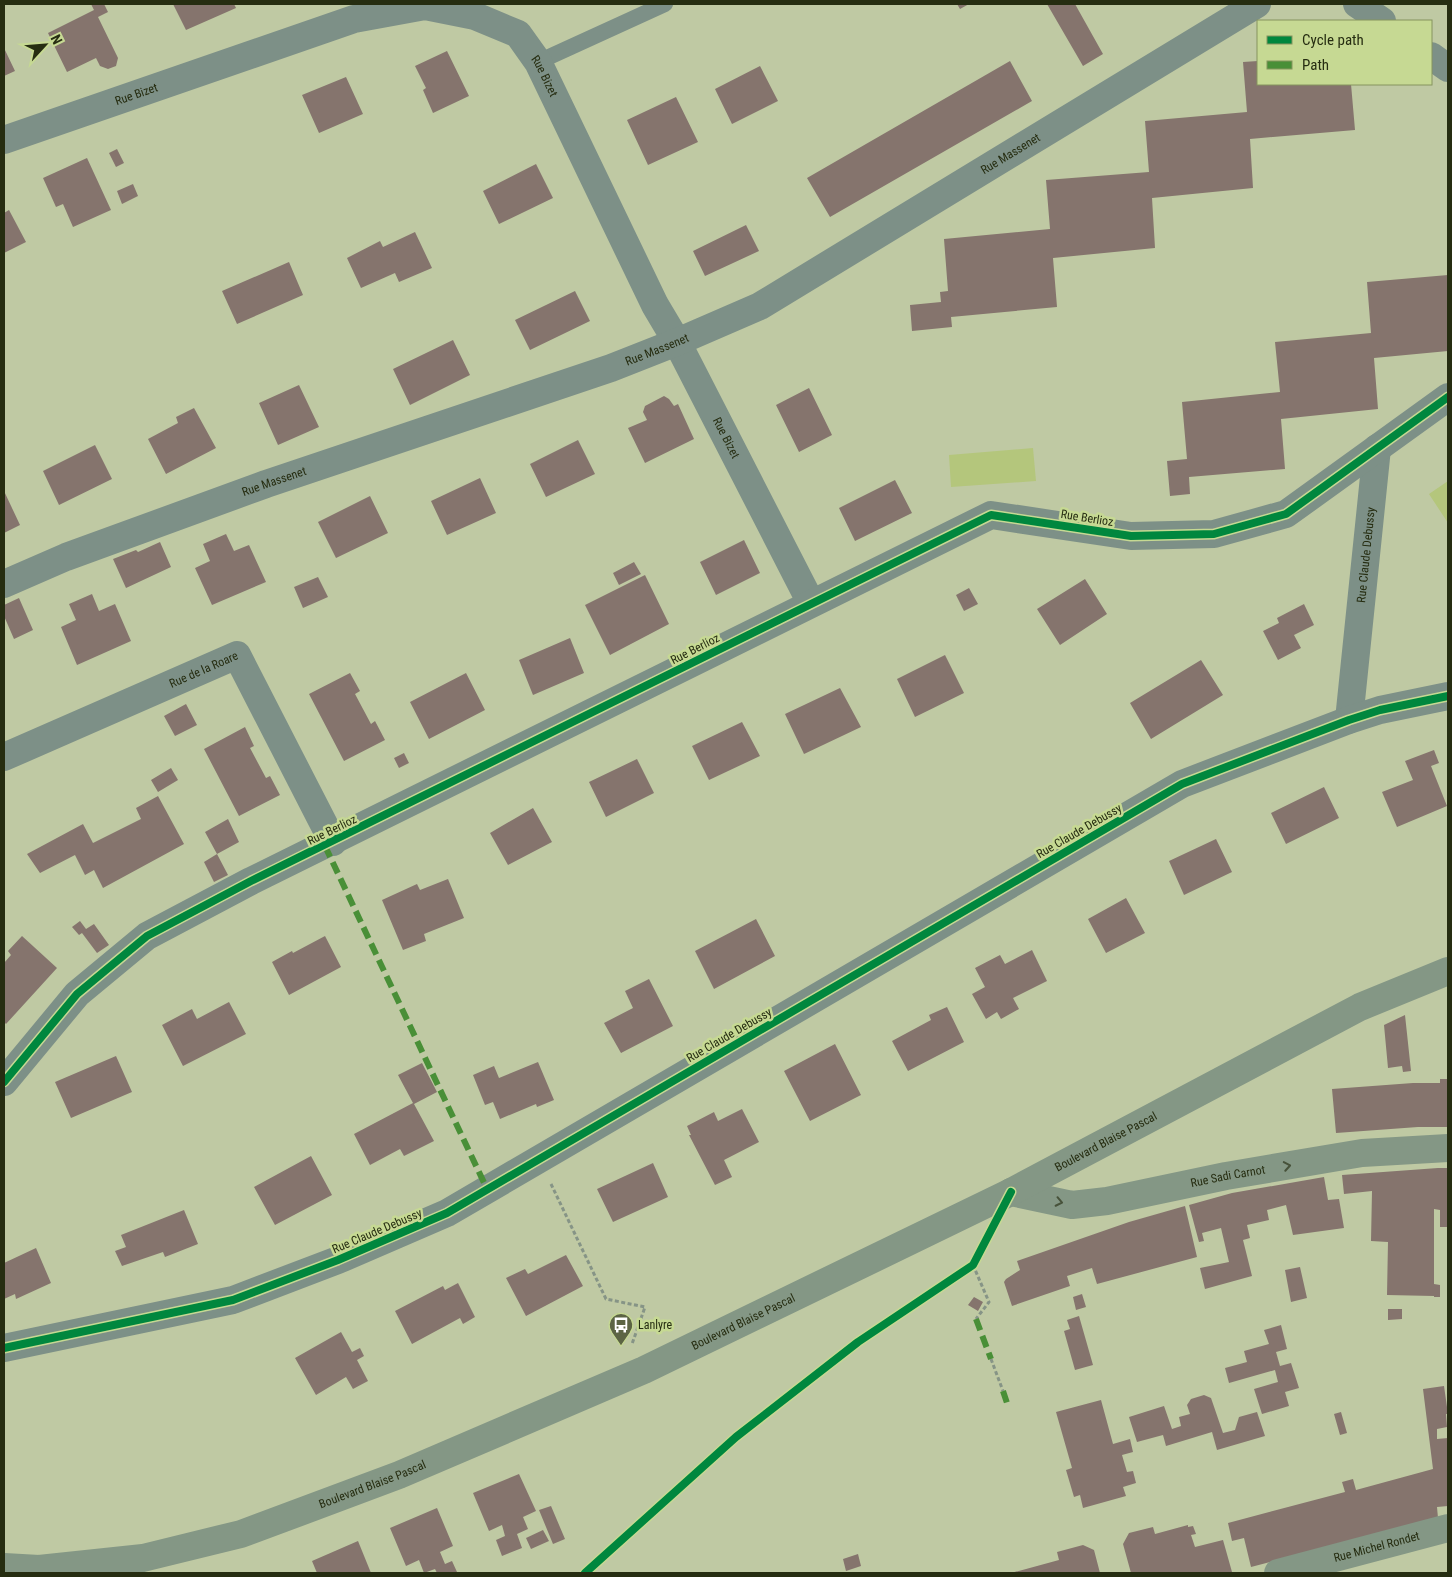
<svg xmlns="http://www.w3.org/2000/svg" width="1452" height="1577" viewBox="0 0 1452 1577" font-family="'Roboto Condensed',sans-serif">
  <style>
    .green { fill: #b4c67c }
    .building { fill: #85746d }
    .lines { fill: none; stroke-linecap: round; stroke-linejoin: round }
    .path { stroke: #869486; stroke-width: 3; stroke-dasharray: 4 2.5; stroke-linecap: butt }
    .lane { stroke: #7d9087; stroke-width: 16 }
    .street { stroke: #7d9087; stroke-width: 28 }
    .secondary { stroke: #849785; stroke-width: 28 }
    .quiet { stroke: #498f37; stroke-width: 6; stroke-dasharray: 12 6; stroke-linecap: butt }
    .cycleway-casing { stroke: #c6d993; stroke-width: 11 }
    .cycleway { stroke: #00873e; stroke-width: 8 }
    .oneway { stroke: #47523a }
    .labels { text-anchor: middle; stroke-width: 5; stroke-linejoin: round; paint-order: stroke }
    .street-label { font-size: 12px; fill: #262d11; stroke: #c6d993 }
    .poi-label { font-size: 12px; fill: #262d11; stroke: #c6d993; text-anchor: start }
  </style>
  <rect width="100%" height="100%" fill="#bfc9a3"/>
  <path class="green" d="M1033,448L1036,481L951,487L949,455Z
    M1448,481V523L1429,494Z"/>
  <path class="building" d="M91,4H104L108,12L98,17L118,58L116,66L108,69L100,66L96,58L67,72L48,33L94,10Z
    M173,4H234L236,8L186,30Z
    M957,4H969L960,9Z
    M1047,4H1075L1103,54L1083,66Z
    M4,48L15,71L4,76Z
    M447,51L469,96L433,113L423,90L426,88L415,66Z
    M1010,61L1032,101L830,217L807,178Z
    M1258,61V84H1351L1355,130L1250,139L1253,188L1152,198L1155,248L1053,258L1057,307L951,317L952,327L912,331L910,305L941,302L940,292L948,291L944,239L1050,229L1046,180L1149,172L1145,121L1247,112L1243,62Z
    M760,66L778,101L732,124L715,89Z
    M346,77L363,114L319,133L302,95Z
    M676,97L698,142L648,165L627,120Z
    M117,149L124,163L116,167L109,153Z
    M87,158L111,210L73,227L63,204L56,207L43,178Z
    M536,164L553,198L499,224L483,191Z
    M133,184L138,196L122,204L117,191Z
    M9,210L26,242L4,253V213Z
    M746,225L759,251L705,276L693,251Z
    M415,232L432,268L399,282L395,273L361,288L347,258L380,241L383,247Z
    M289,262L303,295L237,324L222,291Z
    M1448,275V351L1374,358L1378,409L1281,419L1285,469L1189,477L1190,494L1170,496L1167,461L1187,459L1182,402L1280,392L1275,342L1371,333L1367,282Z
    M575,291L590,321L530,350L515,320Z
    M453,340L470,375L410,405L393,369Z
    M299,385L319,427L278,445L259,403Z
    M809,388L832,435L799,452L776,405Z
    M664,396L669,399L674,406L678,404L694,439L645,463L628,428L647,420L643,412L645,406Z
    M194,408L216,448L166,474L148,439L178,423L176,417Z
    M578,440L595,474L546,497L530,464Z
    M95,445L112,479L59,505L43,471Z
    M480,478L496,513L447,535L431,501Z
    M895,480L912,513L855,541L839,508Z
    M4,491L20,525L4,533Z
    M370,496L388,533L336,558L318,522Z
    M226,534L234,551L249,545L266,582L212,605L195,568L210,561L203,544Z
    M744,540L760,573L716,595L700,562Z
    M160,542L171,567L126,588L113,559L136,550L138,552Z
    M634,562L641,574L619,585L613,573Z
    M645,575L669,624L610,655L585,605Z
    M318,577L328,597L303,608L294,587Z
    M1085,579L1107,614L1060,645L1037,609Z
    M969,588L978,604L964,611L956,595Z
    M92,594L99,611L115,604L131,641L77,665L61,627L76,620L69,604Z
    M19,598L33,630L14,639L4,616V605Z
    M1304,604L1314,625L1294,635L1301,648L1278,660L1263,631L1279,623L1277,618Z
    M570,638L584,673L533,695L519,660Z
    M945,655L964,693L915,717L897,679Z
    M1201,660L1223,695L1151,739L1130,703Z
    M350,673L360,691L355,694L371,724L375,721L385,740L344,761L309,694Z
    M466,673L485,710L429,739L410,702Z
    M840,688L861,727L804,754L785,714Z
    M186,704L197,725L175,736L164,716Z
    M742,722L760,756L709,780L692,746Z
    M245,727L254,746L250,748L266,778L270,776L280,795L239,816L204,749Z
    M1434,750L1439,763L1431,766L1447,806L1397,827L1382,792L1413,780L1405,761Z
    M404,753L409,763L399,768L394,758Z
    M637,759L654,793L606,817L589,782Z
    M171,768L178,780L158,792L151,780Z
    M1324,787L1339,818L1286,844L1271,813Z
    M158,796L184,844L103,888L94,870L85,875L75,855L40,873L27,854L83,824L93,843L141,819L136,808Z
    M533,808L552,842L508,865L490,833Z
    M228,819L239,842L217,854L205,832Z
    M1216,839L1232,872L1184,895L1169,861Z
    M217,854L228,875L214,882L204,862Z
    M448,879L464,918L424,934L426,941L403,950L382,900L417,884L420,890Z
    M1126,898L1145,933L1106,953L1088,919Z
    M756,919L775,956L714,989L695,951Z
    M80,921L86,929L94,924L109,945L97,953L82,933L79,935L72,927Z
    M22,936L57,968L6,1024L4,1022V963L11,955L8,951Z
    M325,936L341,967L289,995L272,962L292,951L293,953Z
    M1032,950L1047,981L1013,998L1019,1009L1001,1019L997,1012L986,1019L972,994L985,987L975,968L1000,955L1005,964Z
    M649,979L673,1026L621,1053L604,1023L633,1008L625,991Z
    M229,1002L246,1034L183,1066L162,1025L192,1009L197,1019Z
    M947,1007L964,1042L908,1071L892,1041L931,1020L929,1015Z
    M1405,1015L1411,1071L1403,1072L1402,1066L1388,1068L1384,1025Z
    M835,1044L861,1095L810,1121L784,1071Z
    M116,1056L132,1092L71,1118L55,1082Z
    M538,1062L554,1100L537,1107L536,1104L500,1119L493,1102L485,1105L473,1075L494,1066L499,1078Z
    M422,1063L437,1092L414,1104L434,1141L404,1156L400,1149L370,1165L354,1134L413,1103L398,1075Z
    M1440,1079H1448V1127H1418L1336,1133L1332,1089L1413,1083H1440Z
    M742,1109L759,1142L724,1160L732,1177L715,1185L689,1135H691L687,1126L714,1112L718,1121Z
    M311,1156L332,1195L275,1225L254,1187Z
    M653,1163L668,1197L613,1222L597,1189Z
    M1438,1168H1448V1227H1440V1210L1434,1209V1284L1440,1285V1297H1434V1296L1387,1295L1388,1242L1371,1241L1372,1191L1344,1194L1342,1175Z
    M1324,1177L1328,1200L1339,1199L1344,1228L1293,1235L1286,1205L1267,1210L1269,1220L1247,1225L1250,1238L1243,1240L1252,1276L1205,1289L1200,1268L1229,1262L1221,1228L1202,1233L1204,1241L1199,1242L1189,1205L1232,1193Z
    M1185,1206L1197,1257L1097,1284L1092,1268L1067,1276L1070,1286L1012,1306L1004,1282L1006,1279L1020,1270L1017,1261L1129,1222Z
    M184,1210L198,1244L165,1257L163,1252L122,1266L115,1251L126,1247L121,1235Z
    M36,1248L51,1283L16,1299L15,1294L4,1299V1263Z
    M566,1255L583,1286L526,1316L506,1278L525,1269L528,1274Z
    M1300,1267L1307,1298L1291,1302L1285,1270Z
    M458,1283L475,1317L463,1324L460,1318L412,1344L395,1311L443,1286L445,1290Z
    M1082,1294L1086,1307L1076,1310L1073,1297Z
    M974,1297L983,1302L978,1311L968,1305Z
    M1388,1309H1402V1319L1388,1320Z
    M1079,1316L1093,1365L1075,1370L1064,1331L1070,1329L1067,1320Z
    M1281,1325L1287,1349L1276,1352L1280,1366L1291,1363L1299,1388L1285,1392L1289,1406L1262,1414L1254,1389L1278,1382L1275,1370L1229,1383L1225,1368L1247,1362L1244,1351L1269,1344L1264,1330Z
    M341,1332L352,1352L360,1348L364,1356L357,1360L368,1381L353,1389L346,1377L316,1395L295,1358Z
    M1444,1386L1448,1414H1446L1447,1427L1437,1429V1439L1448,1438V1506L1437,1507L1438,1518L1251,1567L1244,1538L1232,1541L1228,1523L1345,1492L1342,1482L1353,1479L1356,1490L1433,1469L1423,1389Z
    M1204,1395L1211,1398L1223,1433L1235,1430L1239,1417L1257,1412L1265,1436L1217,1450L1212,1432L1166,1446L1163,1435L1137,1442L1129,1417L1164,1406L1172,1429L1181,1426L1179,1417L1190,1414L1187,1405L1191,1399Z
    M1101,1400L1113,1444L1130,1439L1133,1452L1122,1455L1127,1472L1133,1471L1136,1483L1123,1487L1126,1496L1083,1508L1080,1495L1074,1497L1066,1470L1072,1468L1056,1412Z
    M1341,1412L1347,1433L1340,1435L1334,1414Z
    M519,1474L536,1511L523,1517L528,1529L517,1534L522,1548L502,1556L496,1540L505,1536L502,1525L489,1531L473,1493Z
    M551,1506L565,1539L553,1544L539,1510Z
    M437,1508L453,1546L440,1552L445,1564L452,1561L457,1572L455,1573H437L435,1569L424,1573L419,1560L406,1566L390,1528Z
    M1188,1525V1527L1193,1526L1196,1534L1191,1535L1195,1547L1223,1540L1232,1572L1131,1573L1123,1544L1129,1533L1153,1527L1155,1534Z
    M543,1530L549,1541L531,1549L526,1538Z
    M358,1541L371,1573H317L312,1561Z
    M1083,1545L1094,1550L1100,1573H1011L1059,1560L1057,1552Z
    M858,1554L861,1566L846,1571L843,1559Z"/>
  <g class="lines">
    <path class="path" d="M551,1184L606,1299L645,1307L632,1344
      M973,1265L989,1302L976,1319
      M991,1359L1003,1391"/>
    <path class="lane" d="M538,62L665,4"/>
    <g class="street">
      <path d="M1357,4L1382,21"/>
      <path d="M1431,56L1448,68"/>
      <path id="s1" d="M4,140L354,19L425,6L475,16L518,34L538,62L655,305L677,342L811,603"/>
      <path id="s2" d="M4,584L66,557L266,484L611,368L677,342L760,306L1257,4"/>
      <path id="s3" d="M1349,720L1377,448"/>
      <path id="s4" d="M4,757L237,655L333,842"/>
      <path d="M4,1082L77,994L147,936L251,881L991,515L1131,536L1214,534L1286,514L1448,397"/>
      <path d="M4,1348L233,1300L338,1260L447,1213L1182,784L1349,720L1380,710L1448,696"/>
    </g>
    <g class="secondary">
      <path id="s5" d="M1011,1192L1072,1205L1107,1201L1226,1176L1362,1153L1448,1148"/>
      <path id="s6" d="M4,1567L39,1569L143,1558L241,1534L399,1475L644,1370L1011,1192L1360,1007L1448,971"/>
      <path id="s7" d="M1278,1573L1448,1528"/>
    </g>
    <path class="quiet" d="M325,846L487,1189
      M976,1319L991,1359
      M1003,1391L1008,1406"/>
    <g class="cycleway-casing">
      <path id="cycleway" d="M4,1082L77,994L147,936L251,881L991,515L1131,536L1214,534L1286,514L1448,397
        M4,1348L233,1300L338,1260L447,1213L1182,784L1349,720L1380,710L1448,696
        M585,1573L736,1437L858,1342L973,1265L1011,1192"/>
    </g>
    <use href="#cycleway" class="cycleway"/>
  </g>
  <defs><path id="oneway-chevron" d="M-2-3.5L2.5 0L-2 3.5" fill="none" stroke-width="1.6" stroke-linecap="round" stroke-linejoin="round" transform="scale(1.25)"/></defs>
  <g class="oneway">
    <use href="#oneway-chevron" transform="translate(1287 1166) rotate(-10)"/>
    <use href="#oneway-chevron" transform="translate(1059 1202) rotate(12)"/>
  </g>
  <defs>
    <g id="bus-pin" transform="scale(1.25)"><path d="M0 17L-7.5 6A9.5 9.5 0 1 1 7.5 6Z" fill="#5c6444" stroke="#c6d993"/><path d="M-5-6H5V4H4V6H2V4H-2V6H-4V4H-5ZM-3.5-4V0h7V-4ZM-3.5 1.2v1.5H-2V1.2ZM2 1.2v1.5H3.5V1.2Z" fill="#fff"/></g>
  </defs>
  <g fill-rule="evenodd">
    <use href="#bus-pin" x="621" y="1325"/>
  </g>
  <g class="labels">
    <g class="street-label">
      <text dy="4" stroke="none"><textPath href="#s1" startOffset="590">Rue Bizet</textPath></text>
      <text dy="4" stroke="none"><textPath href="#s1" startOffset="140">Rue Bizet</textPath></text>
      <text dy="4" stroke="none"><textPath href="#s2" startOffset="1099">Rue Massenet</textPath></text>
      <text dy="4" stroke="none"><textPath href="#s2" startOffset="694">Rue Massenet</textPath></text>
      <text dy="4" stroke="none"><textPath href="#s1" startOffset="995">Rue Bizet</textPath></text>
      <text dy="4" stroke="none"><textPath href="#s2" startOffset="289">Rue Massenet</textPath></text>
      <text transform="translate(1087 518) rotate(9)" y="4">Rue Berlioz</text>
      <text dy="4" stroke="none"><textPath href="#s3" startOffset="166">Rue Claude Debussy</textPath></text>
      <text transform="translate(695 649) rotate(-27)" y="4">Rue Berlioz</text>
      <text dy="4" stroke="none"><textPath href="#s4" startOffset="218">Rue de la Roare</textPath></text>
      <text transform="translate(332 830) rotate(-26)" y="4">Rue Berlioz</text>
      <text transform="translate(1079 831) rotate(-30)" y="4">Rue Claude Debussy</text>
      <text transform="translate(729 1035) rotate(-30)" y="4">Rue Claude Debussy</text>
      <text dy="4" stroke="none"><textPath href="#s6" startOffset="1191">Boulevard Blaise Pascal</textPath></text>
      <text dy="4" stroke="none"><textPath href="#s5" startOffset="221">Rue Sadi Carnot</textPath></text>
      <text transform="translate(377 1231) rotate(-23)" y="4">Rue Claude Debussy</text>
      <text dy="4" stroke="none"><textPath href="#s6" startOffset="786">Boulevard Blaise Pascal</textPath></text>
      <text dy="4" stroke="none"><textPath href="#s6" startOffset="381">Boulevard Blaise Pascal</textPath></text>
      <text dy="4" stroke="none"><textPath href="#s7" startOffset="102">Rue Michel Rondet</textPath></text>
    </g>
    <g class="poi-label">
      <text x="638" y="1329">Lanlyre</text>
    </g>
  </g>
  <rect width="1452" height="1577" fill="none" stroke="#262d11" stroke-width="10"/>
  <rect x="1257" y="20" width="175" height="65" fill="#c6d993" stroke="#86945f"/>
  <rect x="1267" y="36" width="25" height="8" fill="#00873e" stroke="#86945f"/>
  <text x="1302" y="45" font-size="15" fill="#262d11">Cycle path</text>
  <rect x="1267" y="61" width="25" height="8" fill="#498f37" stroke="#86945f"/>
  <text x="1302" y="70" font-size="15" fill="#262d11">Path</text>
  <g transform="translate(45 45) rotate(64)" stroke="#c6d993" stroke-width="4" paint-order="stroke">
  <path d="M0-4L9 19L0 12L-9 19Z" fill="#262d11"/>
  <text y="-8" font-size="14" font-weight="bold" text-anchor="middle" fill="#262d11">N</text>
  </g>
</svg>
